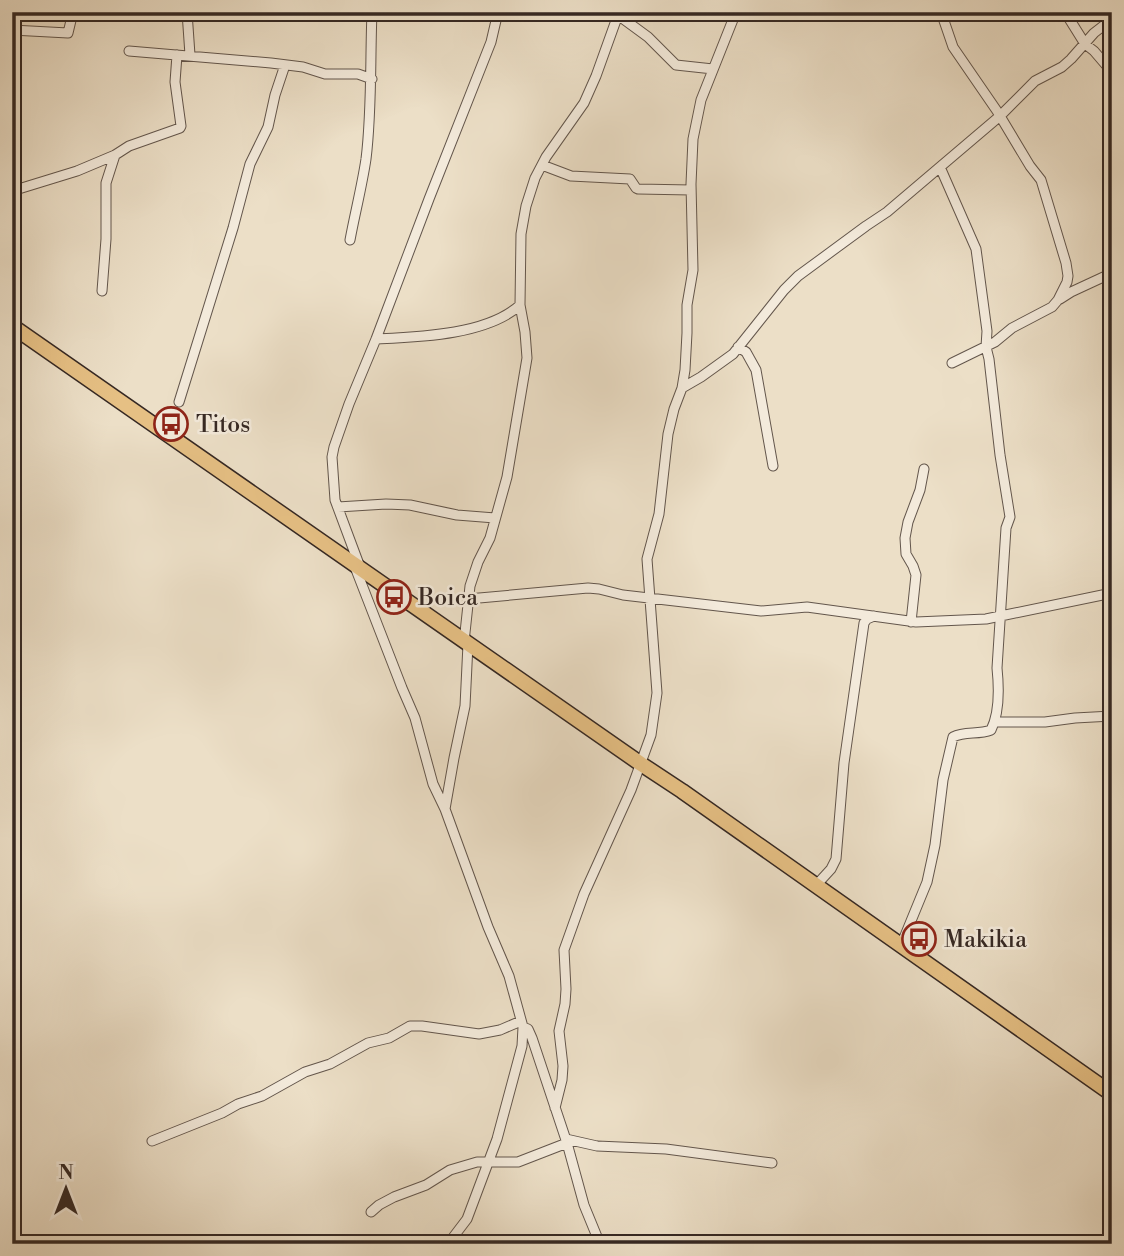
<svg xmlns="http://www.w3.org/2000/svg" width="1124" height="1256" viewBox="0 0 1124 1256" font-family="'Libre Bodoni',serif">
  <style>
    .lines { fill: none; stroke-linecap: round; stroke-linejoin: round }
    .minor-casing { stroke: #63564c; stroke-width: 11 }
    .highway-casing { stroke: #352823; stroke-width: 17 }
    .minor { stroke: #f3eadb; stroke-width: 9 }
    .highway { stroke: #e6c084; stroke-width: 14 }
    .labels { text-anchor: middle; stroke-width: 5; stroke-linejoin: round; paint-order: stroke }
    .poi-label { font-size: 23px; fill: #352823; stroke: #f3eadb; text-anchor: start }
  </style>
  <rect width="100%" height="100%" fill="#ecdfc7"/>
  <filter id="stains"><feTurbulence type="fractalNoise" baseFrequency=".00286" numOctaves="4"/><feColorMatrix values="0 0 0 0 .2 0 0 0 0 .09 0 0 0 0 .02 0 0 0 .5 -.17"/></filter>
  <radialGradient id="worn" r=".72"><stop offset=".6" stop-color="#630" stop-opacity="0"/><stop offset="1" stop-color="#630" stop-opacity=".3"/></radialGradient>
  <g class="lines">
    <g class="minor-casing">
      <path id="minor" d="M187,12L190,55
        M941,12L953,47L997,111L1030,166L1041,180L1066,263L1068,276L1067,282L1058,300L1052,307L1012,328L995,342L952,363
        M1065,12L1085,44L1094,51L1112,72
        M618,15L648,37L676,65L713,69
        M12,30L68,33L73,12
        M129,51L271,63L303,67L325,74H358L372,79
        M542,165L571,176L630,179L636,188L638,189L691,190
        M12,191L77,171L115,155L129,146L180,128L181,126L175,82L177,55
        M350,240C355,213 362,186 366,159C372,111 370,61 372,12
        M102,291L106,239V183L115,155
        M1060,299L1071,292L1112,273
        M376,339C419,337 487,335 520,305
        M738,347L746,352L756,370L773,466
        M682,388L701,377L733,354L784,290L798,276L866,226L887,212L1000,116L1035,81L1062,67L1071,59L1094,33L1112,19
        M179,402L233,228L250,164L268,127L275,95L285,65
        M338,507L386,504L410,505L457,515L495,518
        M355,567L402,688L415,718L433,784L445,809L488,927L509,976L523,1027L522,1046L497,1139L467,1219L448,1244
        M360,567L335,500L332,457L334,447L349,404L376,339L429,199L491,42L498,12
        M468,599L588,588L599,589L623,595L761,611L807,607L916,622L986,619L1112,593
        M911,622L916,575L913,566L906,554L905,538L908,522L920,490L924,469
        M464,642L470,586L478,562L490,538L507,477L527,358L525,332L520,305L521,234L526,206L535,178L546,157L584,103L596,76L619,12
        M995,722H1045L1075,718L1112,716
        M445,809L454,758L465,706L468,644
        M820,881L831,869L836,859L844,763L864,623L867,619L874,616
        M904,938L927,882L935,845L943,780L953,737C965,731 978,735 991,730C1000,712 999,687 997,668L1006,528L1010,517L1000,455L989,359L986,347L987,331L976,249L940,167
        M523,1027L528,1029L532,1038L567,1143L584,1205L600,1244
        M555,1108L562,1080L563,1066L559,1031L565,1004L566,989L564,950L584,894L631,790L651,735L657,693L647,559L659,514L668,434L674,409L682,388L685,370L687,333V305L693,270L691,184L693,139L701,100L736,12
        M566,1139L597,1146L666,1149L772,1163
        M152,1141L222,1113L238,1104L262,1096L305,1072L330,1064L368,1043L389,1038L410,1026H422L479,1034L500,1030L521,1021
        M371,1212L379,1205L394,1197L426,1185L450,1170L477,1162H518L567,1143"/>
    </g>
    <g class="highway-casing">
      <path id="highway" d="M12,326L641,764L682,791L1112,1094"/>
    </g>
    <use href="#minor" class="minor"/>
    <use href="#highway" class="highway"/>
  </g>
  <defs>
    <g id="bus-ring" transform="scale(1.75)"><circle r="9.5" fill="#f3eadb" stroke="#8f2418" stroke-width="1.5"/><path d="M-5-6H5V4H4V6H2V4H-2V6H-4V4H-5ZM-3.5-4V0h7V-4ZM-3.5 1.2v1.5H-2V1.2ZM2 1.2v1.5H3.5V1.2Z" fill="#8f2418"/></g>
  </defs>
  <g fill-rule="evenodd">
    <use href="#bus-ring" x="171" y="424"/>
    <use href="#bus-ring" x="394" y="597"/>
    <use href="#bus-ring" x="919" y="939"/>
  </g>
  <g class="labels">
    <g class="poi-label">
      <text x="196" y="432">Titos</text>
      <text x="418" y="605">Boica</text>
      <text x="944" y="947">Makikia</text>
    </g>
  </g>
  <rect width="1124" height="1256" fill="none" stroke="#ecdfc7" stroke-width="42"/>
  <rect x="14" y="14" width="1096" height="1228" fill="none" stroke="#352823" stroke-width="3.5"/>
  <rect x="21" y="21" width="1082" height="1214" fill="none" stroke="#352823" stroke-width="2"/>
  <g transform="translate(66 1189)" stroke="#f3eadb" stroke-width="5" paint-order="stroke">
  <path d="M0-5L12 26L0 18L-12 26Z" fill="#352823"/>
  <text y="-10" font-size="19" font-weight="bold" text-anchor="middle" fill="#352823">N</text>
  </g>
  <rect width="100%" height="100%" filter="url(#stains)"/>
  <rect width="100%" height="100%" fill="url(#worn)"/>
</svg>
